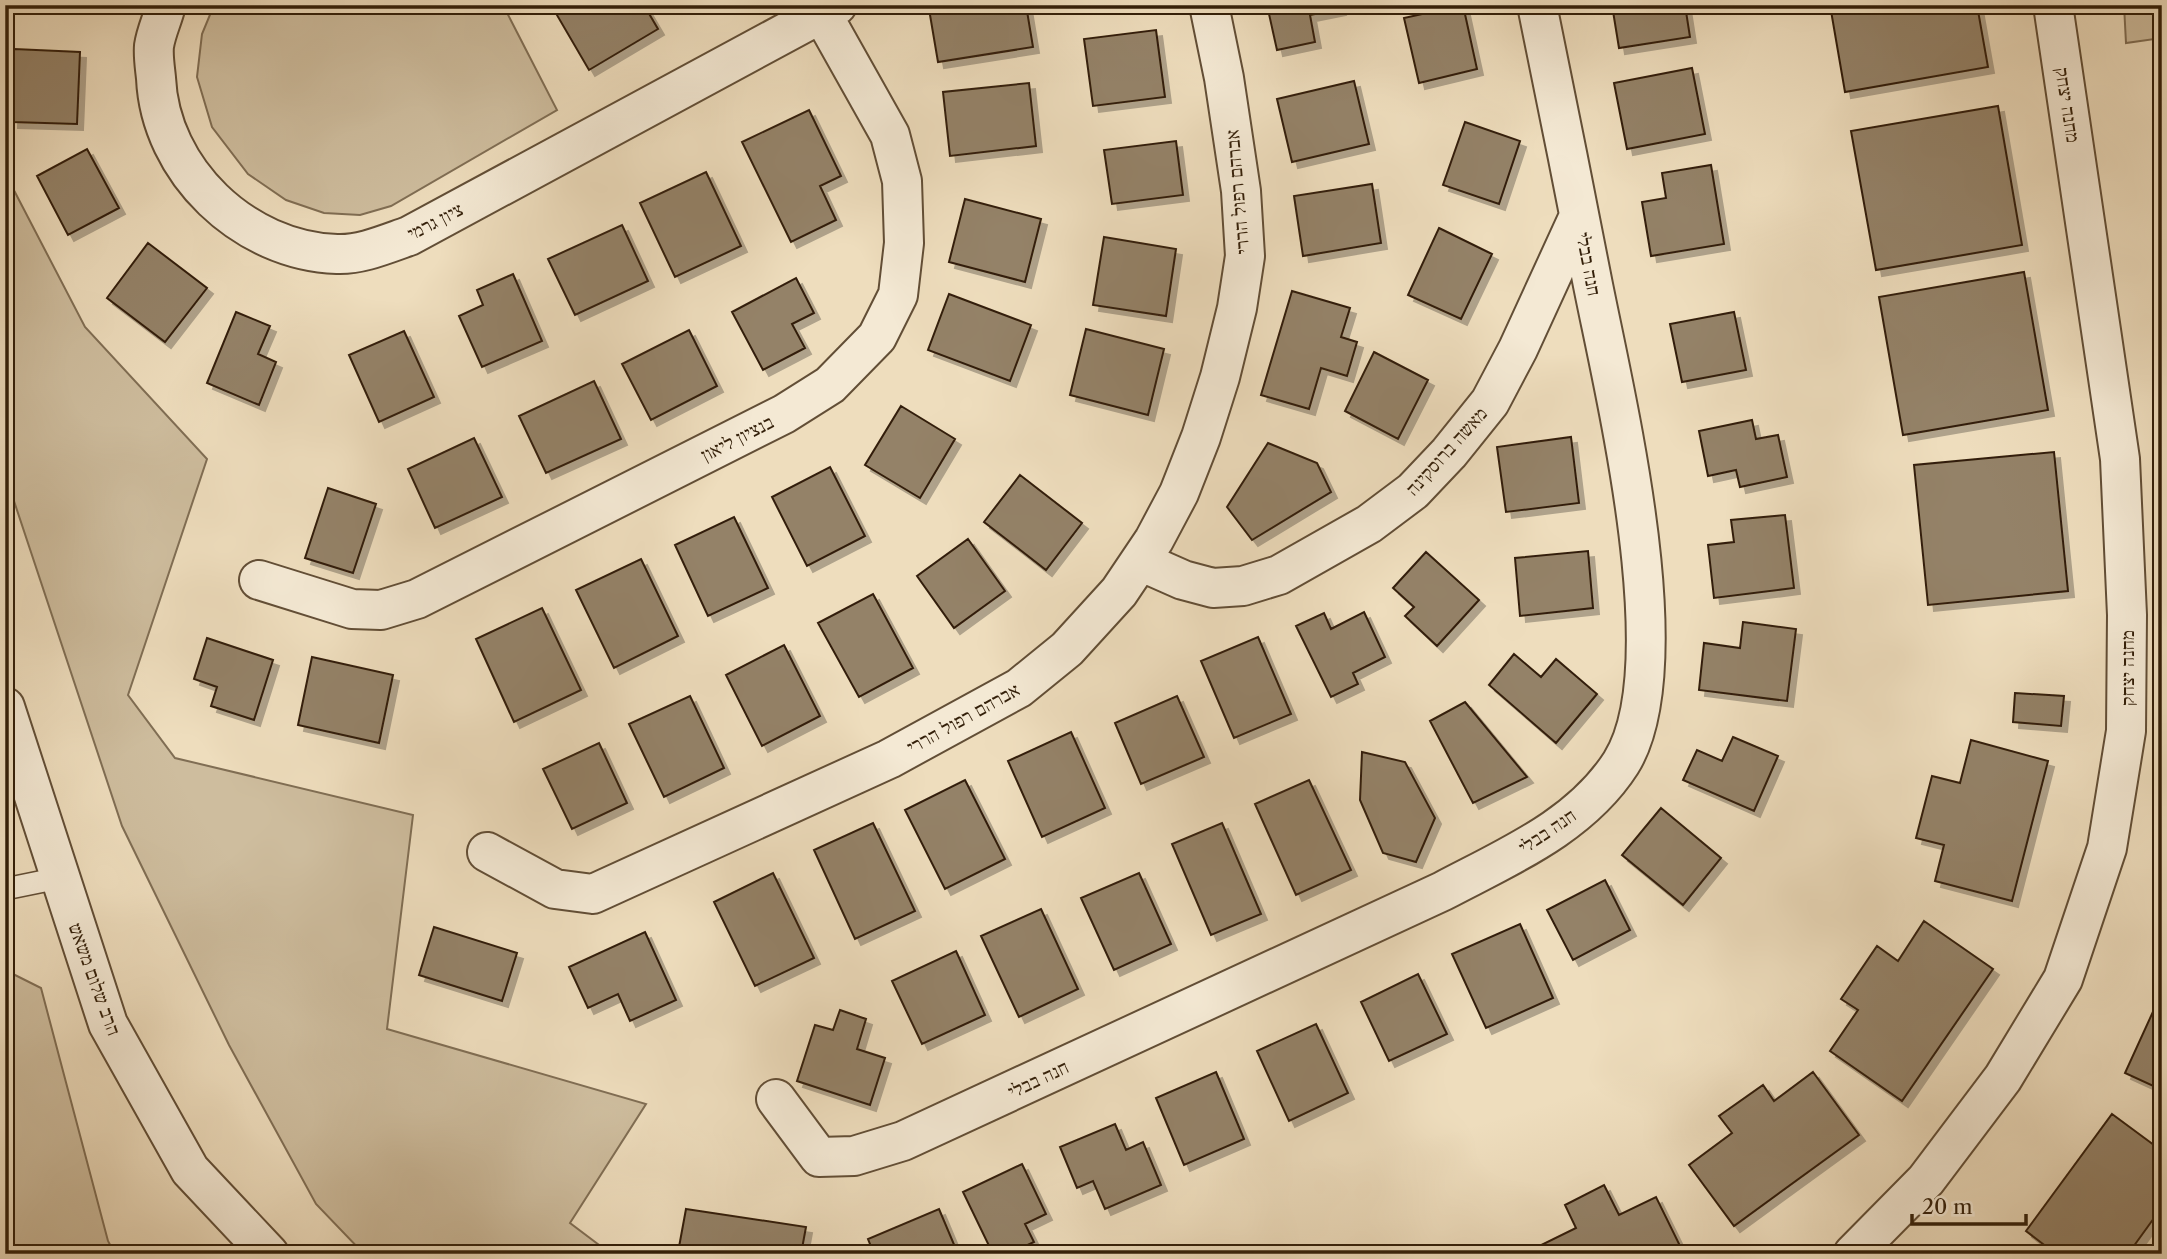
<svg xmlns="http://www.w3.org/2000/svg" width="2167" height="1259" viewBox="0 0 2167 1259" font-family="'Libre Caslon Text','Frank Ruhl Libre',serif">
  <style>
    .green { fill: #cebd9e; stroke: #806e54; stroke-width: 2 }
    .building { fill: #948267; stroke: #331f09; stroke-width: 2; filter: url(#shadow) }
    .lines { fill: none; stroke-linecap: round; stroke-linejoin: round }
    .service-casing { stroke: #624e36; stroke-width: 24 }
    .minor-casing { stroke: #624e36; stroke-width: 42 }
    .service { stroke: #f4e9d4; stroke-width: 21 }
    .minor { stroke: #f4e9d4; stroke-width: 38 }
    .labels { text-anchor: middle; stroke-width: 7; stroke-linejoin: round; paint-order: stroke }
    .street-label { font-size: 19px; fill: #331f09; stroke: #f4e9d4 }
  </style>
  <defs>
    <filter id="shadow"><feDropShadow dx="6" dy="6" stdDeviation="0" flood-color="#0004"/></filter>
  </defs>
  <rect width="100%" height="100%" fill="#eeddbd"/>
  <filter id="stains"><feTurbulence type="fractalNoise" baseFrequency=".00286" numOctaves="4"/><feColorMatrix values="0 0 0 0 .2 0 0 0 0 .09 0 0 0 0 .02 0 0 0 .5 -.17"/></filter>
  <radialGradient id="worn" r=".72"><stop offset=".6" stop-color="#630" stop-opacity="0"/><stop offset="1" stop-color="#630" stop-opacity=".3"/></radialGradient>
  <path class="green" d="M214,5H503L557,110L391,206L360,215L324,213L286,200L248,174L212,127L197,77L202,34Z
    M2124,5H2162V38L2126,43Z
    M5,173L85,327L207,459L128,695L175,758L413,815L387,1029L646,1104L570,1223L611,1254H364L316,1204L229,1045L122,826L5,474Z
    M5,970L41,988L108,1241L115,1254H5Z"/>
  <path class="building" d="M563,5H644L658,29L589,70L554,10Z
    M955,5H1026L1033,47L938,62L929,9Z
    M1267,5H1339L1340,9L1310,15L1315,42L1277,50Z
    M1463,5L1477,69L1419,83L1404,18Z
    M1612,5H1685L1690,37L1619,48Z
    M1830,5H1977L1988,67L1845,92Z
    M1156,30L1165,97L1093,106L1084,39Z
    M14,49L80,52L77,124L12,122Z
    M1692,68L1705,134L1627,149L1614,83Z
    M1354,81L1369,144L1292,162L1277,99Z
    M1029,83L1036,146L950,156L943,92Z
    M1998,106L2022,245L1876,270L1851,131Z
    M809,110L841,176L820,186L836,220L791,242L742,142Z
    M1465,122L1520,141L1499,204L1443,185Z
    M1176,141L1183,195L1112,204L1104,150Z
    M87,149L119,208L68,235L37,176Z
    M1711,165L1724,244L1651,256L1642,202L1666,198L1662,173Z
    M706,172L741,246L675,277L640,203Z
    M1372,184L1381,243L1303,256L1294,196Z
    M965,199L1041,219L1025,282L949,262Z
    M622,225L648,281L575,315L548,259Z
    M1439,228L1492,254L1461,319L1408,295Z
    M1104,237L1176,249L1166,316L1093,305Z
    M148,243L207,288L165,342L107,298Z
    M2024,272L2048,410L1903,435L1879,297Z
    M513,274L542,341L482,367L459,316L483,305L477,290Z
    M796,278L814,313L792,324L805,348L763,370L732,312Z
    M1292,291L1350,308L1341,337L1357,342L1347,376L1321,368L1309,409L1261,395Z
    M949,294L1031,325L1010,381L928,350Z
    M236,312L270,326L258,354L276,362L259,405L207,383Z
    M1734,312L1746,370L1682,382L1670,324Z
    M1086,329L1164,349L1148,415L1070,395Z
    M689,330L717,386L651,420L622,364Z
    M404,331L434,397L379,422L349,355Z
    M1374,352L1428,380L1398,439L1345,411Z
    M594,381L621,439L546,473L519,416Z
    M901,406L955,439L920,498L865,465Z
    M1752,420L1756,439L1778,435L1787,477L1740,487L1736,470L1708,476L1699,431Z
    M1571,437L1579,503L1506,512L1497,447Z
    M474,438L502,497L435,528L408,469Z
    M1268,443L1317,463L1331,492L1252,540L1227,507Z
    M2054,452L2068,591L1928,605L1914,465Z
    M830,467L865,536L807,566L772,497Z
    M1020,475L1082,523L1046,570L984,522Z
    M328,488L376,504L353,573L305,558Z
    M1785,515L1794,588L1714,598L1708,545L1734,542L1731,520Z
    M734,517L768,588L708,616L675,545Z
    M968,539L1005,591L954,628L917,576Z
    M1588,551L1593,608L1520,616L1515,558Z
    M1426,552L1479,600L1437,646L1405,616L1414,607L1393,588Z
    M641,559L678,636L614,668L576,590Z
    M873,594L913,668L859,697L818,623Z
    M542,608L581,690L514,722L476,639Z
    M1364,612L1385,657L1353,673L1358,684L1331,697L1296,626L1324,613L1331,629Z
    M1743,622L1796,629L1787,701L1699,690L1704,643L1740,648Z
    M1258,637L1291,714L1234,738L1201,661Z
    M207,638L273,660L254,720L211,706L217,687L194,679Z
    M784,645L820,716L762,746L726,675Z
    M1514,654L1541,677L1556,659L1597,694L1556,743L1489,685Z
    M312,657L393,675L379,743L298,725Z
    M2015,693L2064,696L2061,726L2013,722Z
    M690,696L724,768L664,797L629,724Z
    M1177,696L1204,757L1141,784L1115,723Z
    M1465,702L1527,777L1473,803L1430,721Z
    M1071,732L1105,808L1042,837L1008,761Z
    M1733,737L1778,756L1754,811L1683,780L1697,750L1722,761Z
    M1971,740L2048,761L2012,901L1935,881L1944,845L1916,838L1932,776L1960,783Z
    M599,743L627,803L572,829L543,769Z
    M1362,752L1405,762L1435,818L1416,862L1383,853L1360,800Z
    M965,780L1005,859L945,889L905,810Z
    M1309,780L1351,870L1296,895L1255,804Z
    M1661,808L1721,858L1683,905L1622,855Z
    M873,823L915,911L855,939L814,850Z
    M1222,823L1261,914L1211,935L1172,844Z
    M773,873L814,958L755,986L714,902Z
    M1139,873L1171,944L1114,970L1081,898Z
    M1605,880L1630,930L1573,960L1547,910Z
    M1041,909L1078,989L1019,1017L981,936Z
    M1924,921L1993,969L1902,1101L1830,1051L1858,1010L1841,999L1877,946L1898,961Z
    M1520,924L1553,998L1486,1028L1452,954Z
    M434,927L517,953L502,1001L419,975Z
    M645,932L676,1000L630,1021L618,994L588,1008L569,967Z
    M956,951L985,1015L922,1044L892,981Z
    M1418,974L1447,1034L1389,1061L1361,1002Z
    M2162,992V1090L2125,1073Z
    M840,1010L866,1019L857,1049L885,1058L870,1105L797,1081L815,1025L833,1030Z
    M1316,1024L1348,1093L1289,1121L1257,1051Z
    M1216,1072L1244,1139L1184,1165L1156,1098Z
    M1813,1072L1859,1135L1734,1226L1689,1165L1732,1133L1719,1116L1763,1085L1774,1101Z
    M2112,1114L2162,1151V1207L2128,1254H2116L2105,1246L2099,1254H2056L2026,1231Z
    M1115,1124L1126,1150L1143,1142L1161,1185L1105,1209L1093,1181L1077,1188L1060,1147Z
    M1022,1164L1046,1214L1025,1224L1034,1242L1008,1254H993L963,1192Z
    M1604,1185L1619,1215L1656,1197L1684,1254H1530L1529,1251L1576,1228L1565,1205Z
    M686,1209L806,1227L801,1254H695L679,1247Z
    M939,1209L958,1254H874L868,1239Z"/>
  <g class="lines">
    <g class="service-casing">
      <path id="service" d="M5,889L59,878"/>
    </g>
    <g class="minor-casing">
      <path id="minor" d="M166,5C163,18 156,32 154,46C153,56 155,68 156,78C160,171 244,251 337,254C361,255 386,244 409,236L837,5
        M1140,561L1183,580L1213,588L1243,586L1279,575L1369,524L1413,491L1449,453L1490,402L1518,349L1579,216
        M259,580L352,609L381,610L417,599L784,414L830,385L877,337L898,295L904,243L902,181L890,135L822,14
        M5,707L108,1024L190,1170L269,1254
        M487,852L555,889L593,894L889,759L1019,688L1067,649L1119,592L1154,540L1179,493L1201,437L1220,377L1237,308L1245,256L1241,191L1224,78L1209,5
        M776,1099L819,1157L854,1156L903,1141L1443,891C1507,857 1580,827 1621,763C1682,666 1614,392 1592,280C1574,188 1556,97 1537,5
        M1853,1254L1926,1180L2003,1078L2063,979L2107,848L2126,731L2127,615L2120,459L2053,5"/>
    </g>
    <use href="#service" class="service"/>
    <use href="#minor" class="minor"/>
  </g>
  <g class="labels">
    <g class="street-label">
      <text transform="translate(2068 105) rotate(81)" y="7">מחנה יצחק</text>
      <text transform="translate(1237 192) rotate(-95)" y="7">אברהם רפול הררי</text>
      <text transform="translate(435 221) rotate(-27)" y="7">ציון גרמי</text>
      <text transform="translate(1589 264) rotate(79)" y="7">חנה בבלי</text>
      <text transform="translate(737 438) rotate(-27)" y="7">בנציון ליאון</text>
      <text transform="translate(1446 451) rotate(-48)" y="7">מאשה ברוסקינה</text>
      <text transform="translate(2127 668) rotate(-90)" y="7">מחנה יצחק</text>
      <text transform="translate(963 718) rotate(-29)" y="7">אברהם רפול הררי</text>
      <text transform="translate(1547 831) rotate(-34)" y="7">חנה בבלי</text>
      <text transform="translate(95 979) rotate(70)" y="7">הרב שלום משאש</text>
      <text transform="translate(1038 1079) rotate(-25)" y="7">חנה בבלי</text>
    </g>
  </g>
  <rect width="2167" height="1259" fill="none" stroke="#eeddbd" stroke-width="28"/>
  <rect x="7" y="7" width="2153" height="1245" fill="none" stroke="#331f09" stroke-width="3.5"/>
  <rect x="14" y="14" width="2139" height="1231" fill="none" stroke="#331f09" stroke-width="2"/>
  <path d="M1912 1214v10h114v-10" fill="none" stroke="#331f09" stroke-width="3.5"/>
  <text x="1922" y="1214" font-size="21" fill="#331f09" stroke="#f4e9d4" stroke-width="5" paint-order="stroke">20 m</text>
  <rect width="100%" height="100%" filter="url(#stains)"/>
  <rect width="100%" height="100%" fill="url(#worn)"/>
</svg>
